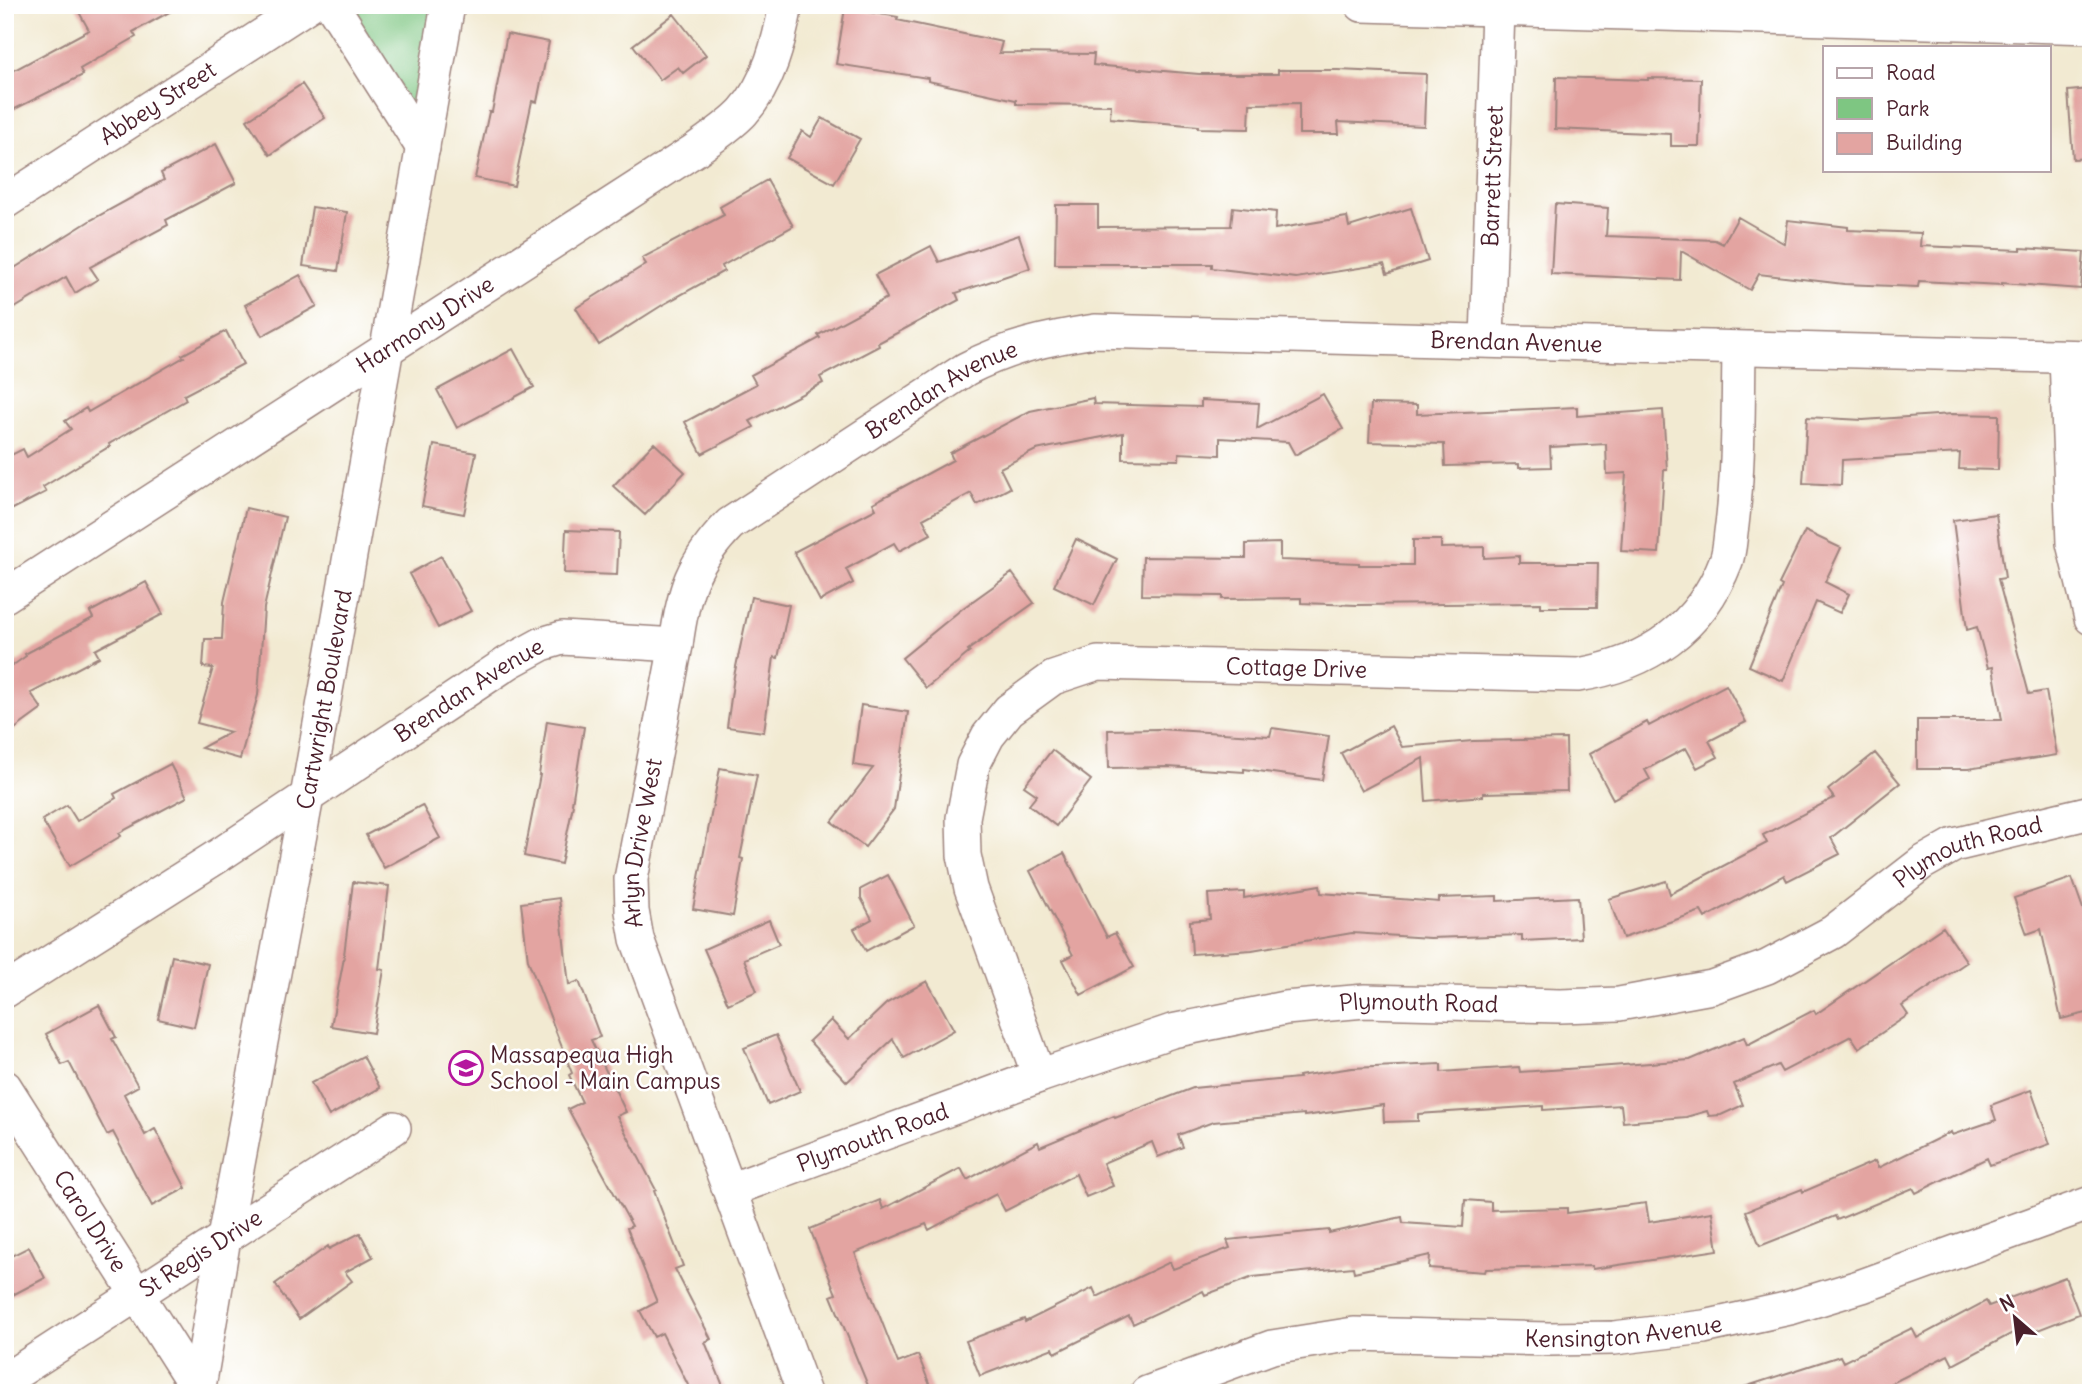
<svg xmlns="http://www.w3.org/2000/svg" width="2096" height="1398" viewBox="0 0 2096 1398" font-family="Delius,sans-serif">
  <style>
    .green { fill: #7ec682; stroke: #647256; stroke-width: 2 }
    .building { fill: #e3a4a1 }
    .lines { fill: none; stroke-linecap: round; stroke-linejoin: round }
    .minor-casing { stroke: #9e847e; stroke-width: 36 }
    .minor { stroke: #fff; stroke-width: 33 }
    .labels { text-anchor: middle; stroke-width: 5; stroke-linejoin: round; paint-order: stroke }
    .street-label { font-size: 23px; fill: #4a1f2b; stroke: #fff }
    .poi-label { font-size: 23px; fill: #4a1f2b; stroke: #fff; text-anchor: start }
  </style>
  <rect width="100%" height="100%" fill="#fff"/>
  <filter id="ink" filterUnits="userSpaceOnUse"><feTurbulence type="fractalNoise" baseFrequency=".0143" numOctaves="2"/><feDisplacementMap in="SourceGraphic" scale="14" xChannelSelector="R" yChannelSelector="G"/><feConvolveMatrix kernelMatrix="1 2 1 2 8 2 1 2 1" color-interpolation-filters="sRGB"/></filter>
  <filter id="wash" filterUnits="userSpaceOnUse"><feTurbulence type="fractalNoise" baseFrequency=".00686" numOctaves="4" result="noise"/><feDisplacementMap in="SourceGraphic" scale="28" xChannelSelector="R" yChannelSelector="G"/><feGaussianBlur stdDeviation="1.57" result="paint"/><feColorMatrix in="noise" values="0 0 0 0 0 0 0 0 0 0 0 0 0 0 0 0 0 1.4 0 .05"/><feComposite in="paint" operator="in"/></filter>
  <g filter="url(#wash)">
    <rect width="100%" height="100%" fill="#f2ead2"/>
    <path class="green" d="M342,5H441L419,129Z"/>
    <g id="blocks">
      <path class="building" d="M75,5H182L133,32L136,37L80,69L83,75L5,114V75L89,30Z
        M845,8L898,17L897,20L1002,42L999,53L1094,54L1093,65L1199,74H1278V70H1338L1426,74L1424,126L1338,122L1339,134H1299V103L1250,104L1249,129L1198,128V126L1110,118L1111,105L1016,104V100L928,81V78L836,64Z
        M674,14L706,55L683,73L678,67L660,80L633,45Z
        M507,34L549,42L537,102L532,101L514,186L475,178L489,112H492Z
        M1556,77L1648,80V78L1701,79L1699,146H1671V134L1555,129Z
        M302,84L325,118L270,155L247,120Z
        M2091,89V158L2073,159L2068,91Z
        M822,118L860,139L834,184L787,158L802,131L811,137Z
        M216,144L236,183L166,220L168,225L90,267L98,279L75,293L66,277L5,314V274L91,220L164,180L161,173Z
        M767,180L793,226L722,266L724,271L664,304L599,345L576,308L646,264L642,258L724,215L720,207Z
        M1555,204L1608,208L1606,236L1715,240L1723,244L1738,217L1785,244L1788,220L1848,227V230L1921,233L1920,246L2021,250V248L2084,252L2081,289L2002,283V285L1919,281L1918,287L1844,284L1759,274L1750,290L1681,251L1680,280L1551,274Z
        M1056,205H1098V227L1231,226L1233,207L1276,212L1275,229L1347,217L1349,227L1411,208L1428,261L1387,274L1384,264L1296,278L1212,268V264H1055Z
        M312,207L347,212L338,271L303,266Z
        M1019,235L1030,268L956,293L959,300L878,343L879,346L820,377L823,383L750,421L754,427L702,454L685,422L756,384L751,375L820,338L818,335L887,298L875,275L931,246L939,262Z
        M300,275L317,306L262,336L245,305Z
        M226,331L243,364L184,395L186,400L109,444L110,446L87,460L43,487L46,492L5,513V458L23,449L27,457L71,429L65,421L86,408L88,412L184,357L182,355Z
        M513,349L534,387L457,428L437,390Z
        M1323,394L1343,429L1295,455L1288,442L1220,438V455L1179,453V460L1123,459V433L1036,450L1000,468L1010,488L977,505L971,493L923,519L931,534L899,551L894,543L846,569L853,583L820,601L794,552L876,509L873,503L953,460L950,453L1030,411L1093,398L1094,404L1201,407V400L1259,403L1257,429Z
        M1371,404L1417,405V414L1577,407V416L1663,410L1667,470H1664L1659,553L1621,551L1626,473L1607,474L1606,444L1550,447L1551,467L1519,468V464L1445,466L1444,444L1369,442Z
        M1952,414L1999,415L1998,470L1959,469L1960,453L1842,460L1841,485L1803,483L1807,417L1863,420Z
        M654,443L685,472L645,515L613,486Z
        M434,445L476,453L464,514L422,506Z
        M246,508L285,517L264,608L258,695L240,759L201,748L231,732L197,723L213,668L203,667L205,639H222L224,602Z
        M1996,514L2005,578L1998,579L2029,694L2046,691L2057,755L1968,769H1917V720H2002L1993,667L1988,668L1977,627L1967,630L1953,520Z
        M566,530L619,532L617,575L564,573Z
        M1805,531L1841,548L1825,582L1849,594L1840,613L1816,602L1783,681L1749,666L1782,586L1779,584Z
        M1076,539L1117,559L1094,605L1054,586Z
        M1413,540H1441V548L1484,547V558L1519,556V563H1598L1597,607H1541V603L1357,605L1301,603V598L1222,599V596L1142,595L1143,557L1246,558V544L1280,543V560L1359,563V565H1413Z
        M441,556L471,611L438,628L409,574Z
        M1012,573L1034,603L968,650L970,652L926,688L902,658L963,608Z
        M146,582L163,614L95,650L99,657L31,693L42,709L5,736V657L12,666L26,656L25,654L93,618L90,612Z
        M751,597L789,605L778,658L774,657L764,732L727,727L734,676Z
        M1726,685L1746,722L1709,741L1718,757L1697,768L1686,748L1645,770L1650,779L1613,799L1589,754L1647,722L1649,726Z
        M861,705L908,712L894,809L865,847L832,822L873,768L853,765Z
        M547,721L584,727L572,804L573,805L561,864L524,856L540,775H539Z
        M1391,726L1402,747L1473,741L1566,739L1567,791L1483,793V796L1426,801L1423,758L1361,791L1341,753Z
        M1272,728L1329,736L1322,780L1244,769V772L1168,767L1109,768L1108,730L1158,729L1270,736Z
        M1052,750L1091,780L1056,826L1029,805L1037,795L1024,786Z
        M1875,753L1900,783L1831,838L1840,854L1787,881L1784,875L1705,918L1701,911L1623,938L1609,899L1666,881L1670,894L1767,843L1763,835L1834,798L1828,790Z
        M170,764L187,797L119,833L121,836L70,866L42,820L67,805L77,821L116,798L114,794Z
        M720,768L757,775L740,858L743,859L733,916L693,909Z
        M422,805L440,838L384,868L366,835Z
        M1064,853L1107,937L1115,933L1134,967L1081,995L1063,960L1073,955L1030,871Z
        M888,875L914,925L866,951L854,929L872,919L861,898V889Z
        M2072,878L2091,931V1012L2061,1019L2041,929L2027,934L2014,898Z
        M353,882L389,886L379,969L384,970L373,1033L331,1026L343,963Z
        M1320,885L1321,893L1439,902V898L1497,896V901L1578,897L1581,938L1522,941V935L1430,938L1352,933L1252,950L1192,954L1190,921L1210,919L1208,894L1244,892V898Z
        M559,898L569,985L579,981L600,1037L591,1040L626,1112L617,1116L656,1190L654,1191L683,1266L675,1269L711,1339L705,1342L726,1393H692L662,1333L654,1337L640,1311L657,1302L627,1228L632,1226L568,1109L582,1102L569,1075L572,1073L528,960L521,903Z
        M769,920L779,944L744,959L757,991L728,1004L704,949Z
        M1943,927L1967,962L1902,1006L1908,1015L1859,1048L1851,1036L1782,1072L1778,1065L1734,1084L1743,1105L1721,1115L1709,1116L1707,1111L1686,1117L1623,1122L1621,1105L1543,1110V1106L1418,1114V1121L1384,1122L1383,1105L1304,1116V1114L1213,1122L1178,1135L1183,1147L1158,1157L1152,1142L1103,1163L1113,1186L1086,1197L1076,1174L1005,1211L996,1194L929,1230L926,1224L855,1253L898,1363L918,1355L933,1393H871L831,1296L836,1294L810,1229L880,1200L883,1209L961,1168L967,1180L1038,1142L1040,1147L1114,1116L1115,1118L1193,1088L1299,1078L1298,1076L1352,1068L1441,1064V1072L1519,1067L1520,1072L1597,1067L1690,1060L1744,1037L1747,1045L1814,1010L1816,1014Z
        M172,956L208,964L194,1027L158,1019Z
        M927,981L954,1030L904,1058L893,1039L847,1082L809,1041L831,1020L849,1039L887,1003Z
        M99,1005L116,1037L112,1039L138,1086L124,1094L145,1135L155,1129L186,1188L152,1206L113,1132L107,1135L69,1062L62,1065L46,1034Z
        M776,1035L800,1091L768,1105L744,1048Z
        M363,1056L380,1088L329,1116L311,1083Z
        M2031,1090L2050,1144L1990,1165L1987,1158L1916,1193L1913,1188L1837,1220L1835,1216L1760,1246L1746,1211L1802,1189L1803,1192L1875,1161L1878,1168L1951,1132L1952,1135L1996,1120L1991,1105Z
        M1465,1200L1491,1202V1210L1567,1208V1213L1646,1203L1649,1222L1712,1212L1718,1250L1592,1269V1266L1486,1269L1485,1272L1429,1268L1430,1255L1354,1272L1353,1267L1253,1277L1205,1295L1203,1291L1133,1324L1129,1316L1055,1353L1053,1348L980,1376L966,1341L1024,1319L1025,1322L1093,1288L1097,1297L1170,1262L1173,1269L1230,1248L1227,1240L1329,1230V1233L1402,1217L1403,1223L1463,1227Z
        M360,1233L373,1257L345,1272L352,1281L299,1319L275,1284L328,1246L329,1249Z
        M29,1247L45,1278L5,1299V1259Z
        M2065,1277L2079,1314L2025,1335L2022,1328L1953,1365L1948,1355L1872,1393H1741V1388L1840,1356L1843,1362L1912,1328L1917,1338L1986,1301L1989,1306Z"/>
    </g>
  </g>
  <g filter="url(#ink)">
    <use href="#blocks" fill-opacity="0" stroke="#9e847e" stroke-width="2"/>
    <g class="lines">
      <g class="minor-casing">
        <g id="minor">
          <path d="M332,5L423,148"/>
          <path d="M1362,5L2091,27"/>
          <path id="s1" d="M5,202L309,5"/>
          <path id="s2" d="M1487,340L1498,10"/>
          <path d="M2066,357L2073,543L2091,618"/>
          <path id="s3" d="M5,596L695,150C711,138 730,126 743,112C769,83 779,42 786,5"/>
          <path id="s4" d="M5,991L218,856L509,662L542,644L562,638L676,645"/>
          <path id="s5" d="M1039,1076L971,888L964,855L963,818L973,765L988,736L1009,710L1053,678L1098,663L1578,675C1647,664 1700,629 1726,561C1730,551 1730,536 1732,525C1739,467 1738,407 1739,349"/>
          <path id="s6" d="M5,1087L198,1390"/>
          <path id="s7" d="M730,1190L1039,1076L1172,1031L1285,1008L1365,1001L1560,1006L1619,1004L1712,987L1767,967L1833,932L1922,863L1954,845L2091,812"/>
          <path id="s8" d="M5,1380L394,1128"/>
          <path id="s9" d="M198,1393L224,1238L307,797L448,5"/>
          <path id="s10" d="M804,1393L637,939L632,911L631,879L676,645C683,591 692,563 730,524L966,369C1008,347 1049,338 1095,331L2091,357"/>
          <path id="s11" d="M1147,1393L1272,1347L1354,1334L1549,1339L1614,1338L1704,1327L1790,1308L1862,1286L2091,1203"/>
        </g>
      </g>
      <use href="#minor" class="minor"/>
    </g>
  </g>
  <defs>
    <g id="school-ring" transform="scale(1.75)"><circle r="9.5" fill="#fff" stroke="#b5179e" stroke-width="1.5"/><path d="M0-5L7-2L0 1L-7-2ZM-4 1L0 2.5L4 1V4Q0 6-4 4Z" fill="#b5179e"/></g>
  </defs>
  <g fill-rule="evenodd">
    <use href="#school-ring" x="466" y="1068"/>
  </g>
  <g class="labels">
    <g class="street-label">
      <text dy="8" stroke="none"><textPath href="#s1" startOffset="182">Abbey Street</textPath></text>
      <text dy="8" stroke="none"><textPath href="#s2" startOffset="164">Barrett Street</textPath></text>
      <text dy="8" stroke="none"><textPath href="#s3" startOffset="500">Harmony Drive</textPath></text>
      <text dy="8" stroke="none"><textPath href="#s10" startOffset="1757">Brendan Avenue</textPath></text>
      <text dy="8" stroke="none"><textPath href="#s10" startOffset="1169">Brendan Avenue</textPath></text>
      <text dy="8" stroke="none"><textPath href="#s5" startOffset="691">Cottage Drive</textPath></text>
      <text dy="8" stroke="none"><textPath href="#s4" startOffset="553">Brendan Avenue</textPath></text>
      <text dy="8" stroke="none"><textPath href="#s9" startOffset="705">Cartwright Boulevard</textPath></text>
      <text dy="8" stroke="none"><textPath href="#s10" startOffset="581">Arlyn Drive West</textPath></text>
      <text dy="8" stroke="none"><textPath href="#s7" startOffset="1307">Plymouth Road</textPath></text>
      <text dy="8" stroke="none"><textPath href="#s7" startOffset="719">Plymouth Road</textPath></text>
      <text dy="8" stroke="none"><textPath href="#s7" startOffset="152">Plymouth Road</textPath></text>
      <text dy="8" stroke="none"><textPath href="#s6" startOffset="159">Carol Drive</textPath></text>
      <text dy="8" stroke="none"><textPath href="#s8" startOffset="233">St Regis Drive</textPath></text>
      <text dy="8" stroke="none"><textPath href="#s11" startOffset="486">Kensington Avenue</textPath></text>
    </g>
    <g class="poi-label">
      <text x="490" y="1063">Massapequa High<tspan x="490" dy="26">School - Main Campus</tspan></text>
    </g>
  </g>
  <rect width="2096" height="1398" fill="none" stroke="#fff" stroke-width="28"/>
  <rect x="1823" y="46" width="228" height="126" fill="#ffffff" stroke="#b7a5aa" stroke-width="2"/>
  <rect x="1837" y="68" width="35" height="10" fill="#ffffff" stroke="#b7a5aa" stroke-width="2"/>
  <text x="1886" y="80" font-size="21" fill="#4a1f2b">Road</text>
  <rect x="1837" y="98" width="35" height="21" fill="#7ec682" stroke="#b7a5aa" stroke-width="2"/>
  <text x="1886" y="116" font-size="21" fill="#4a1f2b">Park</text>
  <rect x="1837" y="133" width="35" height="21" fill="#e3a4a1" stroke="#b7a5aa" stroke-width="2"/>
  <text x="1886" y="150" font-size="21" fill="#4a1f2b">Building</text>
  <g transform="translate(2015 1318) rotate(332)" stroke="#ffffff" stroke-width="5" paint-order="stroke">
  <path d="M0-5L12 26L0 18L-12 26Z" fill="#4a1f2b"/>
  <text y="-10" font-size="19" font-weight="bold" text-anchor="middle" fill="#4a1f2b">N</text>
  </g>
</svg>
